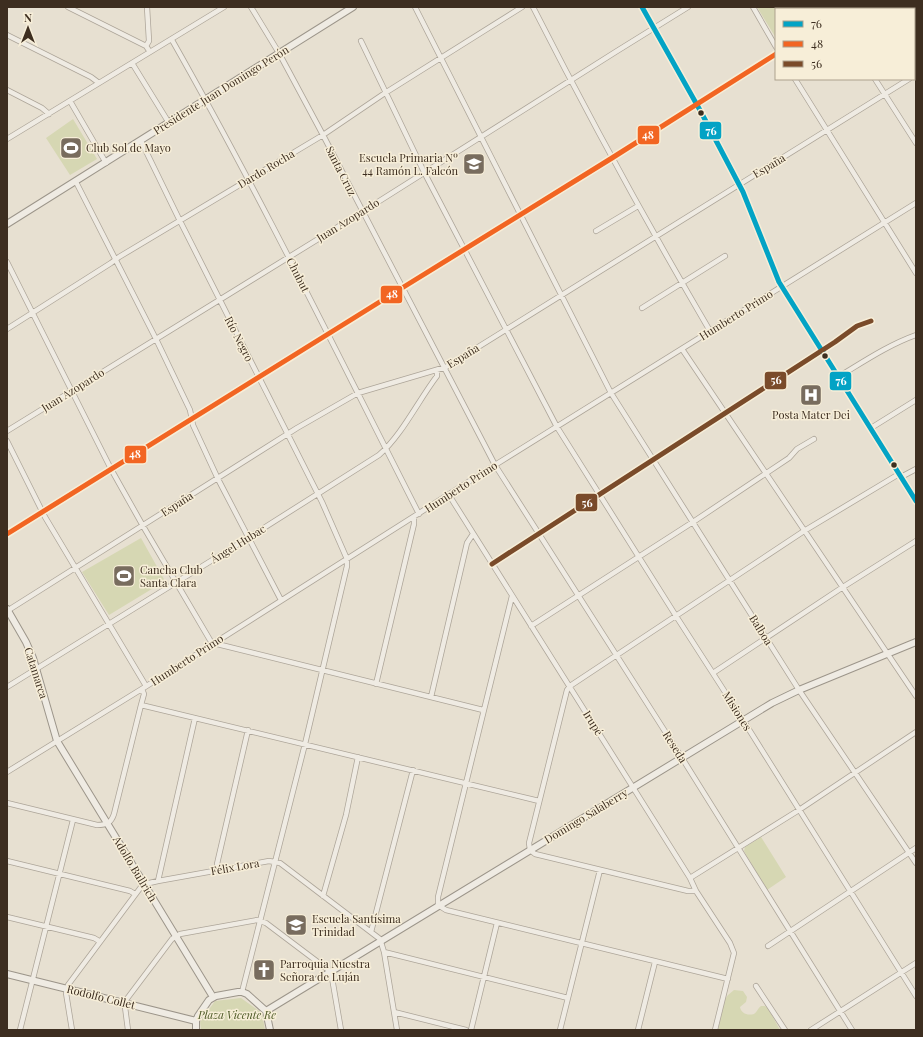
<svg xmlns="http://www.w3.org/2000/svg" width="923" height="1037" viewBox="0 0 923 1037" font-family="'Playfair Display',serif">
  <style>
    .green { fill: #d6d7b3 }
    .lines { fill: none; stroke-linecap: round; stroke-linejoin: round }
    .street-casing { stroke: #ada599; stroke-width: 6 }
    .secondary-casing { stroke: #9c958a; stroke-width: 8 }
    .street { stroke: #efebe3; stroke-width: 4.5 }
    .secondary { stroke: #efebe3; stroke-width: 6 }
    .bus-1-casing { stroke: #f7eed8; stroke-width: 8 }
    .bus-2-casing { stroke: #f7eed8; stroke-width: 8 }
    .bus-3-casing { stroke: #f7eed8; stroke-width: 8 }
    .bus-1 { stroke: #03a3c5; stroke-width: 5 }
    .bus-2 { stroke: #f26522; stroke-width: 5 }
    .bus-3 { stroke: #7a4b2a; stroke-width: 5 }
    .bus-dot { fill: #3d2e20; stroke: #f7eed8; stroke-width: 1.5 }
    .labels { text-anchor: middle; stroke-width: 3; stroke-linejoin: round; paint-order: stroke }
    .street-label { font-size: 11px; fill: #3d2e20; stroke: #f7eed8 }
    .poi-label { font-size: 11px; fill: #3d2e20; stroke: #f7eed8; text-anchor: start }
    .park-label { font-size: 11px; font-style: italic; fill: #4d5a26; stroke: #f7eed8 }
    .line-badge { stroke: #f7eed8; stroke-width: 1.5 }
    .badge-label { font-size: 11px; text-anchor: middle; font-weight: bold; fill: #fff }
  </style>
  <rect width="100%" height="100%" fill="#e7e0d1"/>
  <path class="green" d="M757,7H824L825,9H776V38Z
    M73,119L97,159L70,175L46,138Z
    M141,538L165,581L109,615L82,572Z
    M761,837L786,877L767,890L744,851L745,847Z
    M734,990L743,991L747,997L746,1002L740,1007C741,1013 747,1016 754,1014C757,1012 758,1008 761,1006H765L768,1008L780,1030H718L725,999L728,995Z
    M241,998L262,1013L265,1030H201L200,1022L215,1001Z"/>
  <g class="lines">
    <g class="street-casing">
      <path id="street" d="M68,7L146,46L150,52
        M251,7L279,53L323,135L495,465L682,758L852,1030
        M415,7L611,393L799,690L916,863
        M533,7C589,117 648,225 710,331
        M642,7L701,112L743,192L779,282L916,501
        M753,7L776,47
        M831,7L832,9
        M848,9L852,7
        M7,35L91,77L99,83
        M172,40C260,195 338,355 419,514
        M361,41L424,172L557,427L676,616L743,720L916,996
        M146,46L149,41L147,7
        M132,63L169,123
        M914,76L916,74
        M795,79L916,273
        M875,79L916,143
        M7,90L42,108L49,114
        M70,101L106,163
        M7,139L224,7
        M141,141L180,221L322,502L347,559V566L305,744L242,992
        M76,182L156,339L190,410L193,425L218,479L281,600
        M596,231L638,206
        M7,262L111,469L143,526L210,640L213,643L483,710
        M642,308L725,256
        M7,329L111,263L119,257L323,135L385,93L522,7
        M682,349L916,696
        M838,377C863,362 888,345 916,335
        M871,428L916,400
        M7,431L362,212L617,51L688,7
        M7,441L45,517L146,686
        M901,477L916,469
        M449,495L690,878L696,891L730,943L734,953L715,1030
        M7,534L402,288L612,158L776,54
        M492,564L835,342L857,326L871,321
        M512,596L438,897V905L446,910L728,979
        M7,611L297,428L358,393L446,367L909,79
        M531,626L693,522L789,458L797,449L814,439
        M713,673L843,587L916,541
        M376,684L414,524V517
        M7,687L248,538L379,455C402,435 418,401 437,376V370
        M431,697L467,543L473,534
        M141,705L539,801
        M7,772L145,687L495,465L916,203
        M7,803L97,825C107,825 111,823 114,814L141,705L144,694L142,689
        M7,861L130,891L135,894
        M217,870V864L248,730
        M690,878L799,810L916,732
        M158,881L195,718
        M696,891H688L535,854L530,850L529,843L567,690L570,686L804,531L899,474
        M323,896L346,815L358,757
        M7,917L94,938L99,941
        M371,932L413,770
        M768,946L916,848
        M384,952L568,998
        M756,986L785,1030
        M394,1012L466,1030
        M20,1030L73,820
        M72,1030L66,993L68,985L141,887L145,884L158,881L269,861L280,863L380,939L384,952L397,1030
        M128,1030L125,1007L126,1000L172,939L180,934L257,920L266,923L331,972L341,1030
        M471,1030L497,923
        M560,1030L600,870
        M638,1030L655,962
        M811,1030L916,963"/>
    </g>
    <g class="secondary-casing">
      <path id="secondary" d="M7,224L353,7
        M7,609L26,642L33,658L57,741L213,997
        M7,974L196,1021
        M266,1011L772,703L799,690L916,642
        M196,1030V1021L198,1016L209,1000L216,996L238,992H242L247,994L266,1011L270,1030"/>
    </g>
    <use href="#street" class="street"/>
    <use href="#secondary" class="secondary"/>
    <g class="bus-1-casing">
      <path id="bus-1" d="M642,7L701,112L743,192L779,282L916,501"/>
    </g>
    <g class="bus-2-casing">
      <path id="bus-2" d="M7,534L402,288L612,158L776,54"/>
    </g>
    <g class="bus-3-casing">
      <path id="bus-3" d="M492,564L835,342L857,326L871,321"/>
    </g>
    <use href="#bus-1" class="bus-1"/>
    <use href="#bus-2" class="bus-2"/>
    <use href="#bus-3" class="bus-3"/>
  </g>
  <defs>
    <g id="stadium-square" transform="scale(1.15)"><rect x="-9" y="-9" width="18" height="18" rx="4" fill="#786c5e" stroke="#f7eed8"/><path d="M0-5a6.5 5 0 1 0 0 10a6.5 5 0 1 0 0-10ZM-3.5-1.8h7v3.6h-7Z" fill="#fff"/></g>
    <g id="school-square" transform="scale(1.15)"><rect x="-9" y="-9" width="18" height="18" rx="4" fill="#786c5e" stroke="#f7eed8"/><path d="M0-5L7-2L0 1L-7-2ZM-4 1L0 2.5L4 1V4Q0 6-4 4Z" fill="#fff"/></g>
    <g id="hospital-square" transform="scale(1.15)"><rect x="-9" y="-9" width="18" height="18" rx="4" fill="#786c5e" stroke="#f7eed8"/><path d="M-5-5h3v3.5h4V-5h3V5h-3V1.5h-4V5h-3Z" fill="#fff"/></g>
    <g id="church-square" transform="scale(1.15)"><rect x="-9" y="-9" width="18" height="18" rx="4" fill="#786c5e" stroke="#f7eed8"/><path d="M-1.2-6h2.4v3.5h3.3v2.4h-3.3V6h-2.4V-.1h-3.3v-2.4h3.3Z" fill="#fff"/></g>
  </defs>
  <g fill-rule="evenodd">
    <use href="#stadium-square" x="71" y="148"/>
    <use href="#school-square" x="474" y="164"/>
    <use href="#hospital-square" x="811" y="395"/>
    <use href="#stadium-square" x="124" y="576"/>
    <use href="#school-square" x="296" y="925"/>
    <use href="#church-square" x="264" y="970"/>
  </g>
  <g class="bus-dot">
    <circle cx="701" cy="113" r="3.5"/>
    <circle cx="825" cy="356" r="3.5"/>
    <circle cx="894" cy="465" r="3.5"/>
  </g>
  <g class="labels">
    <g class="street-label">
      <text transform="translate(221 90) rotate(-32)" y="4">Presidente Juan Domingo Perón</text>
      <text transform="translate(769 166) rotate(-31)" y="4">España</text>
      <text transform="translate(266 169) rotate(-31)" y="4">Dardo Rocha</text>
      <text transform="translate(341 171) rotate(63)" y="4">Santa Cruz</text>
      <text transform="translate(348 220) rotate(-32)" y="4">Juan Azopardo</text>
      <text transform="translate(298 275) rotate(63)" y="4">Chubut</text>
      <text transform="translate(736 315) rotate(-32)" y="4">Humberto Primo</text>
      <text transform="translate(239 339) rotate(63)" y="4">Río Negro</text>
      <text transform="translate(463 356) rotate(-32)" y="4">España</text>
      <text transform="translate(73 390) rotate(-32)" y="4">Juan Azopardo</text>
      <text transform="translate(461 487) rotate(-33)" y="4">Humberto Primo</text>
      <text transform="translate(177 504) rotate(-33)" y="4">España</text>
      <text transform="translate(238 544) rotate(-32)" y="4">Ángel Hubac</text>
      <text transform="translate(761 630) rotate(58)" y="4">Balboa</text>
      <text transform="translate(187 660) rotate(-33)" y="4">Humberto Primo</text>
      <text transform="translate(36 673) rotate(72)" y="4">Catamarca</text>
      <text transform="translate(737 711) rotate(58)" y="4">Misiones</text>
      <text transform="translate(593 723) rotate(58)" y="4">Irupé</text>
      <text transform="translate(675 747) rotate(58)" y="4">Reseda</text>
      <text transform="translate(586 816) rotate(-31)" y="4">Domingo Salaberry</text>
      <text transform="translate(235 867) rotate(-10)" y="4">Félix Lora</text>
      <text transform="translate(135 869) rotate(59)" y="4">Adolfo Bullrich</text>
      <text transform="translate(101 997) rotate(14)" y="4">Rodolfo Collet</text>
    </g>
    <g class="poi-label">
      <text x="86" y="152">Club Sol de Mayo</text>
      <text x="458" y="162" text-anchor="end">Escuela Primaria Nº<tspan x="458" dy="13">44 Ramón L. Falcón</tspan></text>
      <text x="811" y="419" text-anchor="middle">Posta Mater Dei</text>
      <text x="140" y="574">Cancha Club<tspan x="140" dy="13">Santa Clara</tspan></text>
      <text x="312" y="923">Escuela Santísima<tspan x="312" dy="13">Trinidad</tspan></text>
      <text x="280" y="968">Parroquia Nuestra<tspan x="280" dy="13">Señora de Luján</tspan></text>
    </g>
    <g class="park-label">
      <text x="237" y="1019">Plaza Vicente Re</text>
    </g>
  </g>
  <g class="line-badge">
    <rect x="699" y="121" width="23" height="19" rx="4" fill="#03a3c5"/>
    <rect x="637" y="125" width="23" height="20" rx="4" fill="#f26522"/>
    <rect x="380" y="285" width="23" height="19" rx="4" fill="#f26522"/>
    <rect x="764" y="371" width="23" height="19" rx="4" fill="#7a4b2a"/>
    <rect x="829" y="371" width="23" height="20" rx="4" fill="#03a3c5"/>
    <rect x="124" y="445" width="23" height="19" rx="4" fill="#f26522"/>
    <rect x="575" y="493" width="23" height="19" rx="4" fill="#7a4b2a"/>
  </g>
  <g class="badge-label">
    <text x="711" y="135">76</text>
    <text x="648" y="139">48</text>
    <text x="392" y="298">48</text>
    <text x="776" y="384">56</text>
    <text x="841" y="385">76</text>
    <text x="135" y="458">48</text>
    <text x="587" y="507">56</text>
  </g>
  <rect width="923" height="1037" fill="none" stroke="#3d2e20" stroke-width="16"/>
  <rect x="775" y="8" width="140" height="72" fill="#f7eed8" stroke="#ada18e"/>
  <rect x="783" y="21" width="20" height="6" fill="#03a3c5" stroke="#ada18e"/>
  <text x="811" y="28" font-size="12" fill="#3d2e20">76</text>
  <rect x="783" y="41" width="20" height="6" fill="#f26522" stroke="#ada18e"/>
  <text x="811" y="48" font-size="12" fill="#3d2e20">48</text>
  <rect x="783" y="61" width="20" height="6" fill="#7a4b2a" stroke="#ada18e"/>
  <text x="811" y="68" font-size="12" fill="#3d2e20">56</text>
  <g transform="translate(28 28)" stroke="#f7eed8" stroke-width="3" paint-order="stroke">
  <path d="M0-3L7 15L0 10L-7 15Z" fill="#3d2e20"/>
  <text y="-6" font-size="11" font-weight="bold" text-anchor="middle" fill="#3d2e20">N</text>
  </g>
</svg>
